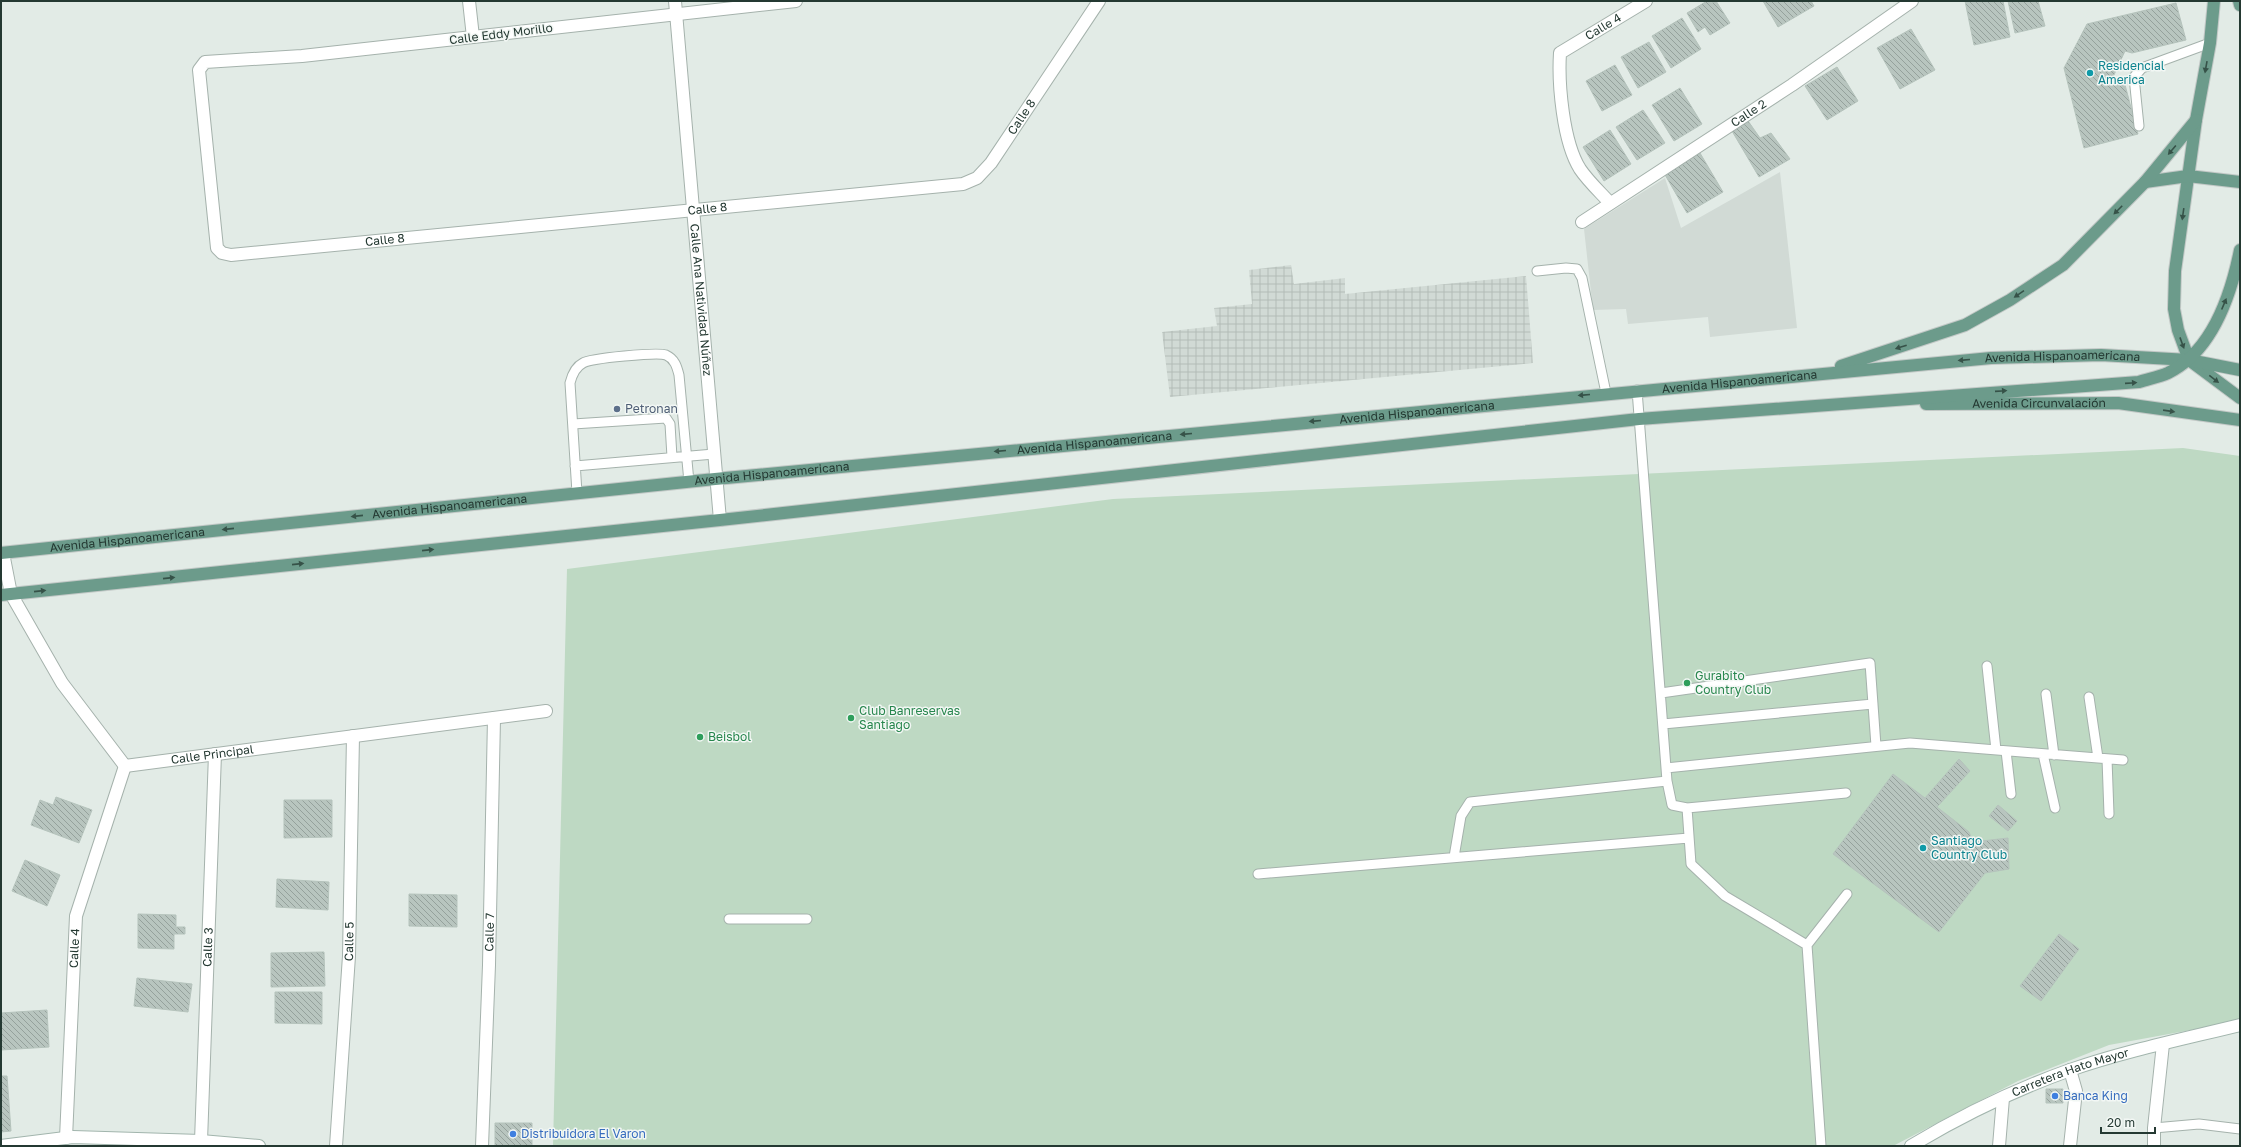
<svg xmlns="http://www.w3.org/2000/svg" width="2241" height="1147" viewBox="0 0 2241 1147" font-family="'Golos Text',sans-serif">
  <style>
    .built { fill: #d1dad5 }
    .industrial { fill: url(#industrial-grid) }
    .grass { fill: #bed9c3 }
    .building { fill: url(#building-back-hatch); stroke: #b5c3bc }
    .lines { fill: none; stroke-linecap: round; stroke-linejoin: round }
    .lane-casing { stroke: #a5b2ac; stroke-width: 11 }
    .street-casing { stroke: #a5b2ac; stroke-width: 14 }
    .secondary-casing { stroke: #a2b5ad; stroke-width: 14 }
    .primary-casing { stroke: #c2c8c6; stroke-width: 14 }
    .lane { stroke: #fff; stroke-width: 9 }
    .street { stroke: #fff; stroke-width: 12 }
    .secondary { stroke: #fff; stroke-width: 12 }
    .primary { stroke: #6c9b8b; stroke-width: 12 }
    .oneway { fill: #365248 }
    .culture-dot { fill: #0f9aa8; stroke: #f2f7f4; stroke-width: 1.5 }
    .service-dot { fill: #5c6f8a; stroke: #f2f7f4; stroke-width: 1.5 }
    .leisure-dot { fill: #2e9e5b; stroke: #f2f7f4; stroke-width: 1.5 }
    .shop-dot { fill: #3f7fe0; stroke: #f2f7f4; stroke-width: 1.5 }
    .labels { text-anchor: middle; stroke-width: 3; stroke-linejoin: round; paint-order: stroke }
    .street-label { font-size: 12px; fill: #243932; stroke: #f2f7f4 }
    .culture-label { font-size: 12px; fill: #0d838f; stroke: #f2f7f4; text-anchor: start }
    .service-label { font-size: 12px; fill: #4e5e75; stroke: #f2f7f4; text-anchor: start }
    .leisure-label { font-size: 12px; fill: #27864d; stroke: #f2f7f4; text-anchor: start }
    .shop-label { font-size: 12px; fill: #366cbe; stroke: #f2f7f4; text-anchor: start }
  </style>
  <defs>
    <pattern id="industrial-grid" width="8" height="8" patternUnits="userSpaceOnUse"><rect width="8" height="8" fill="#d1dad5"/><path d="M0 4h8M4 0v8" fill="none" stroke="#b3bcb7"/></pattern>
    <pattern id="building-back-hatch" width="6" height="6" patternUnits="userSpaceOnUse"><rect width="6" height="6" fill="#b8c5bf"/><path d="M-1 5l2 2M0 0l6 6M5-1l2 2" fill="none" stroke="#95a19c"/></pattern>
  </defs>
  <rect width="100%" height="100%" fill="#e2ebe6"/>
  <path class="built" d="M1780,172L1797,328L1710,337L1708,317L1628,324L1626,309L1593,310L1584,229L1665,178L1681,228Z"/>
  <path class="industrial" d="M1291,265L1294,284L1345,278V294L1526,276L1533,363L1170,397L1162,332L1217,326L1214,308L1252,304L1249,270Z"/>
  <path class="grass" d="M2183,448L2240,456V1021L2109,1045L2018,1081L1893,1146H553L567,569L1113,499Z"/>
  <path class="building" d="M1707,1L1711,3L1716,1L1730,23L1710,35L1705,27L1698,32L1687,13Z
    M1763,1H1811L1814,6L1778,27Z
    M1965,1H2003L2010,37L1974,45Z
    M2008,1H2038L2045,26L2015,33Z
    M2176,3L2186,40L2132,53L2125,51L2113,77L2124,81L2138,134L2084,148L2064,68L2087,24Z
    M1682,18L1701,49L1671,68L1652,36Z
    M1911,29L1935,70L1900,89L1877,48Z
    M1649,42L1666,72L1638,88L1621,57Z
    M1615,65L1632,95L1602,111L1586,81Z
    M1837,67L1858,101L1827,120L1805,86Z
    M1680,88L1702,124L1674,141L1652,105Z
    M1643,110L1665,143L1637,160L1616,127Z
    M1746,118L1760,138L1771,133L1790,159L1759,177L1732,131Z
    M1610,130L1631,164L1604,181L1583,147Z
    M1700,153L1723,192L1687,213L1664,173Z
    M1959,759L1970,771L1937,807L1969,832L1973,842L2008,838L2009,869L1985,873L1939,932L1833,854L1893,774L1925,798Z
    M56,797L92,810L79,843L31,825L40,800L53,805Z
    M284,800H332V837L284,838Z
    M1998,805L2017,821L2008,831L1989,816Z
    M25,860L60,875L47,906L12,891Z
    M277,879L329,882L328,910L276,907Z
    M409,894L457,895V927L409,926Z
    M138,914L176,915V927H185V934H174V949L138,948Z
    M2059,934L2079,949L2041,1001L2020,986Z
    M324,952L325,986L271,987V953Z
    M137,978L192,984L188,1012L134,1006Z
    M275,992H322V1024L275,1023Z
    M47,1010L49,1047L1,1050V1013Z
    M1,1076H7L11,1131L1,1132Z
    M2046,1089H2063V1103H2046Z
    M495,1123H532V1146H495Z"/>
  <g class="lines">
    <g class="lane-casing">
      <path id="lane" d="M2139,126L2134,77L2142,68L2210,43
        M1537,271L1566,268L1577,269L1582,278L1606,393
        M1637,390L1667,781L1672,805L1687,808L1846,793
        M573,424L666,418L670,424L672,457
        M575,466L714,454
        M577,493L570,383C572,375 575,367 583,363C591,358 658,352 666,355C675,359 677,367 679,375L689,482
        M1987,666L1996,750
        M1661,693L1870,663L1876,746
        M2046,694L2054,755
        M2089,697L2098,758
        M1663,724L1873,704
        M2006,751L2011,794
        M2043,754L2055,808
        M2107,759L2109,814
        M1666,768L1910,743L2123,760
        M1687,808L1691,864L1725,896L1807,945
        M1454,857L1461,816L1470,802L1667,781
        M1258,874L1689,838
        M729,919H807
        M2154,1128L2199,1124L2240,1129
        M1821,1146L1807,945L1847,894"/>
    </g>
    <g class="street-casing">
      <g id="street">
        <path d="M469,1L473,37"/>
        <path id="s1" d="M675,1L720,520"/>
        <path id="s2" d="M796,1L302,56L205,62L199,70L217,248L222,253L231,255L963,184L977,178L991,163L1099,1"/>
        <path id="s3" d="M1610,203C1600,192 1588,181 1580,169C1563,142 1558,84 1560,53L1646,1"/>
        <path id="s4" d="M1582,222L1792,85L1912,1"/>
        <path d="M3,553L11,594L62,683L125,766"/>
        <path id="s5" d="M125,766L546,711"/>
        <path id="s6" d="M66,1138L76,916L125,766"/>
        <path id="s7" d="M201,1141L215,754"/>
        <path id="s8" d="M336,1146L349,956L353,736"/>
        <path id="s9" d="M482,1146L489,965L494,718"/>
        <path d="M1999,1146L2003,1098"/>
        <path d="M2070,1146L2076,1091L2070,1070"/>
        <path d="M2154,1146V1128L2163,1044"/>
      </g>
    </g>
    <g class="secondary-casing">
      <g id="secondary">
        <path d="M1,1146L73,1137L201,1141L259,1146"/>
        <path id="s10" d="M1911,1146C1959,1117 2017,1089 2070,1070C2125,1051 2183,1039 2240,1025"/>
      </g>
    </g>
    <g class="primary-casing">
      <g id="primary">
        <path d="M2214,1L2210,43L2196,120L2175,271L2174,309L2178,330L2189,360L2240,398"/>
        <path d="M2239,1L2240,5"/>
        <path d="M2145,182L2188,176L2240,182"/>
        <path d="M1841,366L1965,325L2010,300L2063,265L2145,182L2196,120"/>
        <path id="s11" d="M1926,404L2118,403L2240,420"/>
        <path id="s12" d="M1,553L715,479L1991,358L2101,355L2189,360L2240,370"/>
        <path d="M1,595L720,520L1639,419L2139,382C2148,379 2159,377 2168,373C2213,351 2231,295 2240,250"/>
      </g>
    </g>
    <use href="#lane" class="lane"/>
    <use href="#street" class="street"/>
    <use href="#secondary" class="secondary"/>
    <use href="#primary" class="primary"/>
  </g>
  <defs><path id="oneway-solid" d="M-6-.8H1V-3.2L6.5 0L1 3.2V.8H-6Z"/></defs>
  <g class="oneway">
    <use href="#oneway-solid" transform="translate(2206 67) rotate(100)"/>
    <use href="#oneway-solid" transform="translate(2172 150) rotate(130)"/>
    <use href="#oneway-solid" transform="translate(2118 210) rotate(135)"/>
    <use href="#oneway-solid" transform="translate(2183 214) rotate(98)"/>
    <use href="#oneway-solid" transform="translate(2019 294) rotate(146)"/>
    <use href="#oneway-solid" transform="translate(2224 304) rotate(-67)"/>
    <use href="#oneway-solid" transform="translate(2182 343) rotate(70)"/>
    <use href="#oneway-solid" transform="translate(1901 347) rotate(162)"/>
    <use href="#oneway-solid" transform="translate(1964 360) rotate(175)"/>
    <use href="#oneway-solid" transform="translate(2214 379) rotate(38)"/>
    <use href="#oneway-solid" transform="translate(2131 383) rotate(-4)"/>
    <use href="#oneway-solid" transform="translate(2001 391) rotate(-4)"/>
    <use href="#oneway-solid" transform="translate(1584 395) rotate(175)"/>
    <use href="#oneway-solid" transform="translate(2169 411) rotate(8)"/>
    <use href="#oneway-solid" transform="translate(1315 421) rotate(175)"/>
    <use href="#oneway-solid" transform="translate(1186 434) rotate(175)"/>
    <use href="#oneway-solid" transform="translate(1000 451) rotate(175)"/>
    <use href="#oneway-solid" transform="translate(357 516) rotate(174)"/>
    <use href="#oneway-solid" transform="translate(228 529) rotate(174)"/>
    <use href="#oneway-solid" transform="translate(428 550) rotate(-6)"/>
    <use href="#oneway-solid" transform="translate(298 564) rotate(-6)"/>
    <use href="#oneway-solid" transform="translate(169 578) rotate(-6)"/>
    <use href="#oneway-solid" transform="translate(40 591) rotate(-6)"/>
  </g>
  <g class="culture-dot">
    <circle cx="2090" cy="73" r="4"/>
    <circle cx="1923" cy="848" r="4"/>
  </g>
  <circle class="service-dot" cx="617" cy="409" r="4"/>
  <g class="leisure-dot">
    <circle cx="1687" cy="683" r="4"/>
    <circle cx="851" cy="718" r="4"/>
    <circle cx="700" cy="737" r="4"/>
  </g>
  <g class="shop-dot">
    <circle cx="2055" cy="1096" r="4"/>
    <circle cx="513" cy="1134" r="4"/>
  </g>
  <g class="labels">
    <g class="street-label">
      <text dy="4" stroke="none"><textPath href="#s3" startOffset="215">Calle 4</textPath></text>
      <text transform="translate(501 34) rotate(-7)" y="4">Calle Eddy Morillo</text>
      <text dy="4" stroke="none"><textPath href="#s4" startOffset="199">Calle 2</textPath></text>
      <text dy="4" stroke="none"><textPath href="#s2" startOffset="1626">Calle 8</textPath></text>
      <text dy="4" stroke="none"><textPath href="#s2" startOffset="1278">Calle 8</textPath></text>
      <text dy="4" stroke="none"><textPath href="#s2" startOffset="954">Calle 8</textPath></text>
      <text dy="4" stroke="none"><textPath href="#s1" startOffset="300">Calle Ana Natividad Núñez</textPath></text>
      <text dy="4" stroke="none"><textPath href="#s12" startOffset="2071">Avenida Hispanoamericana</textPath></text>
      <text dy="4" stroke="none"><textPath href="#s12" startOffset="1747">Avenida Hispanoamericana</textPath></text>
      <text dy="4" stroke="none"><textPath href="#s11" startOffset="113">Avenida Circunvalación</textPath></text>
      <text dy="4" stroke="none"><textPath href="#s12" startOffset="1423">Avenida Hispanoamericana</textPath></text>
      <text dy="4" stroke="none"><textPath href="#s12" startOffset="1099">Avenida Hispanoamericana</textPath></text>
      <text dy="4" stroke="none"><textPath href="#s12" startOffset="775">Avenida Hispanoamericana</textPath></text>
      <text dy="4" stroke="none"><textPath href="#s12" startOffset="451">Avenida Hispanoamericana</textPath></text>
      <text dy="4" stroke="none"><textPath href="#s12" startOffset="127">Avenida Hispanoamericana</textPath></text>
      <text dy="4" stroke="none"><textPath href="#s5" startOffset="88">Calle Principal</textPath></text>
      <text dy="4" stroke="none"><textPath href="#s9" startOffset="214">Calle 7</textPath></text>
      <text dy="4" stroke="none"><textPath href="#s8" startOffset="205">Calle 5</textPath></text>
      <text dy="4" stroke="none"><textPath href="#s7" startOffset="194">Calle 3</textPath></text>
      <text dy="4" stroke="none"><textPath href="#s6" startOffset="190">Calle 4</textPath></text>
      <text dy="4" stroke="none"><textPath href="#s10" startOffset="176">Carretera Hato Mayor</textPath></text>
    </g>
    <g class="culture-label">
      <text x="2098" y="70">Residencial<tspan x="2098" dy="14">America</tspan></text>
      <text x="1931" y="845">Santiago<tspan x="1931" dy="14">Country Club</tspan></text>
    </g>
    <g class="service-label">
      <text x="625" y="413">Petronan</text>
    </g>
    <g class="leisure-label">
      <text x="1695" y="680">Gurabito<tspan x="1695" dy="14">Country Club</tspan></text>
      <text x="859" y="715">Club Banreservas<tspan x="859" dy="14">Santiago</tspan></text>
      <text x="708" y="741">Beisbol</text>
    </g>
    <g class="shop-label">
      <text x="2063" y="1100">Banca King</text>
      <text x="521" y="1138">Distribuidora El Varon</text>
    </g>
  </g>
  <rect width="2241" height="1147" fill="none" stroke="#243932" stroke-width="4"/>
  <path d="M2101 1127v6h54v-6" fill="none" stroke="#243932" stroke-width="2"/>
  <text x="2107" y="1127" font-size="12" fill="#243932" stroke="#f2f7f4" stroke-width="3" paint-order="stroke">20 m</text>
</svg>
